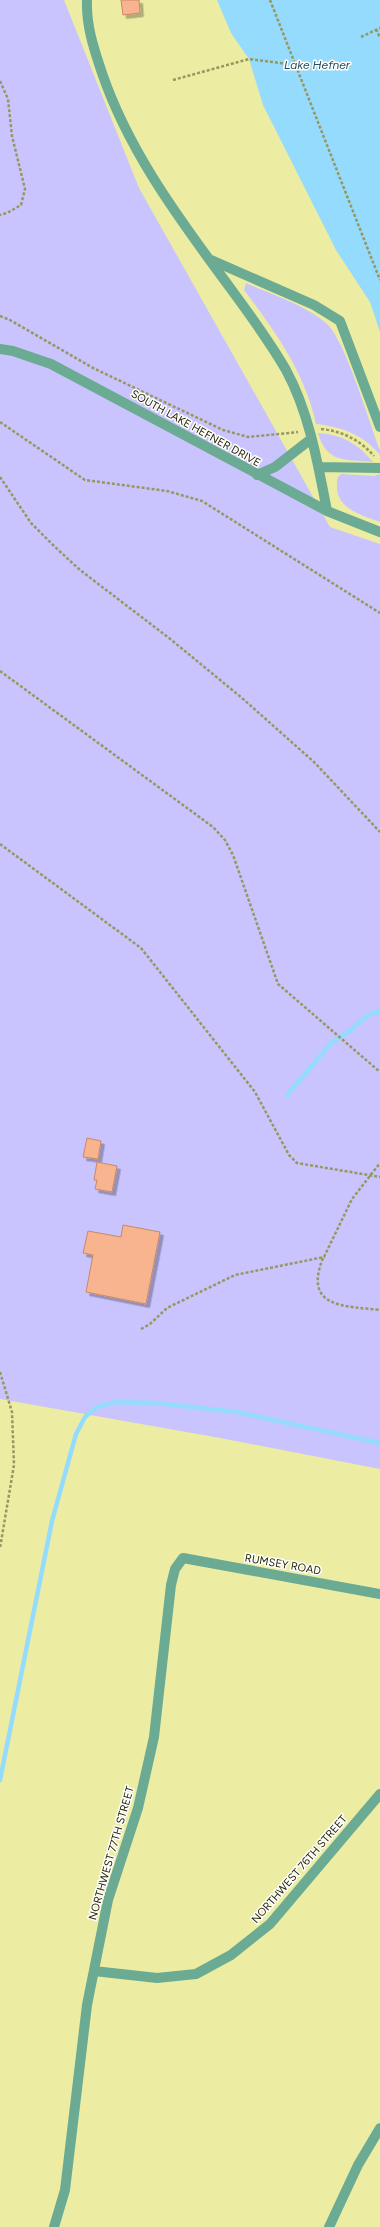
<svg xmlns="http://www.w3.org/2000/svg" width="380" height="2227" viewBox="0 0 380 2227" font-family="Figtree,sans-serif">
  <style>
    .green { fill: #c9c4fd }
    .water { fill: #94dbfd }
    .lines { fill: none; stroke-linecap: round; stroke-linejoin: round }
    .stream { stroke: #94dbfd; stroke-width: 4.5 }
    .building { fill: #f8b38f; stroke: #ca8865; filter: url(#shadow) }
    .path { stroke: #979760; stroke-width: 2.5; stroke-dasharray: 3 2; stroke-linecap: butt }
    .minor { stroke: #6bab93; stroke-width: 10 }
    .labels { text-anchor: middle; stroke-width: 3; stroke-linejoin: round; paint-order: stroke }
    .street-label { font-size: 11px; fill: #252507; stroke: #fff }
    .water-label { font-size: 12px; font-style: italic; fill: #234c5d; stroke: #fff }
  </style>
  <defs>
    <filter id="shadow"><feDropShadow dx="3.5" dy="3.5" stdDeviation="0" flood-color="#0004"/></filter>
  </defs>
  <rect width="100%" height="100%" fill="#eceda3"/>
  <path class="green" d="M0,0H64L139,188L330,527L380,544V1469L220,1438L0,1399Z
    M246,283C270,294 308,306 327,324C346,342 369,422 380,450V455C363,434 341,427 316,424C305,373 275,331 244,290Z
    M318,433C341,434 359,444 373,462C346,459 327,464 318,433Z
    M341,474L374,476L380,474V522C363,516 335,508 337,485C337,480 337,477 341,474Z"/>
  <path class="water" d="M217,0H380V332L370,302L336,250L263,105L249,59L231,33Z"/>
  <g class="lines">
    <path class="stream" d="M287,1095L331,1043L348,1032L367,1016L380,1010
      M0,1780L52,1521L76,1434L85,1417L97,1407L116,1402L156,1403L236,1412L380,1443"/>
  </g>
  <path class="building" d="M121,0H139L140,13L123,15Z
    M87,1138L101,1141L98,1159L83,1157Z
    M97,1162L117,1166L112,1192L95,1189L97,1180H94Z
    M123,1225L160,1232L146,1304L86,1292L93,1255L83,1253L88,1231L121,1237Z"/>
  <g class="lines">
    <path class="path" d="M270,0L380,280
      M376,29L380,38
      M361,37L380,28
      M173,80L249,59L296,65
      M0,81L8,99L12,136L25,189L21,205L7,213L0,215
      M0,316L10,320L93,368L223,430L248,437L298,432
      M0,422L85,480L167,491L202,501L380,613
      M321,429C342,431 360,440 374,456
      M0,477L31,523L55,547L80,570L169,638L242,698L314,762L380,832
      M0,671L213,827L225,840L233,855L278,984L380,1072
      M0,844L141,948L255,1092L289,1155L297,1163L380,1177
      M323,1258C303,1308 344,1306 380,1310
      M141,1329L150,1324L167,1308L235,1275L324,1257L352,1199L380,1163
      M0,1372L12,1412L14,1465L0,1548"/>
    <path class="minor" d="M87,0C86,26 94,49 102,73C127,146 172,209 217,270C241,303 266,335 286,370C309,412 318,464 327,511
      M209,259L314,305L340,321L380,427
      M0,349L13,351L51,364L327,511L380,532
      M319,467L380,468
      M257,475L275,467L311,439
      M94,1971L157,1978L196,1974L231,1955L270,1924L380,1794
      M54,2227L65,2190L87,2005L108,1900L138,1808L154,1737L171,1585L175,1569L183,1558L380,1594
      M329,2227L358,2165L380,2128"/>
  </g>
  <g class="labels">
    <g class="street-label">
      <text transform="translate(196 428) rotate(29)" y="4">SOUTH LAKE HEFNER DRIVE</text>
      <text transform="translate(283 1564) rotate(10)" y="4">RUMSEY ROAD</text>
      <text transform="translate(111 1853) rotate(-74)" y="4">NORTHWEST 77TH STREET</text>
      <text transform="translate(299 1869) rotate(-49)" y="4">NORTHWEST 76TH STREET</text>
    </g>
    <g class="water-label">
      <text x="317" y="69">Lake Hefner</text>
    </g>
  </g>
</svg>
